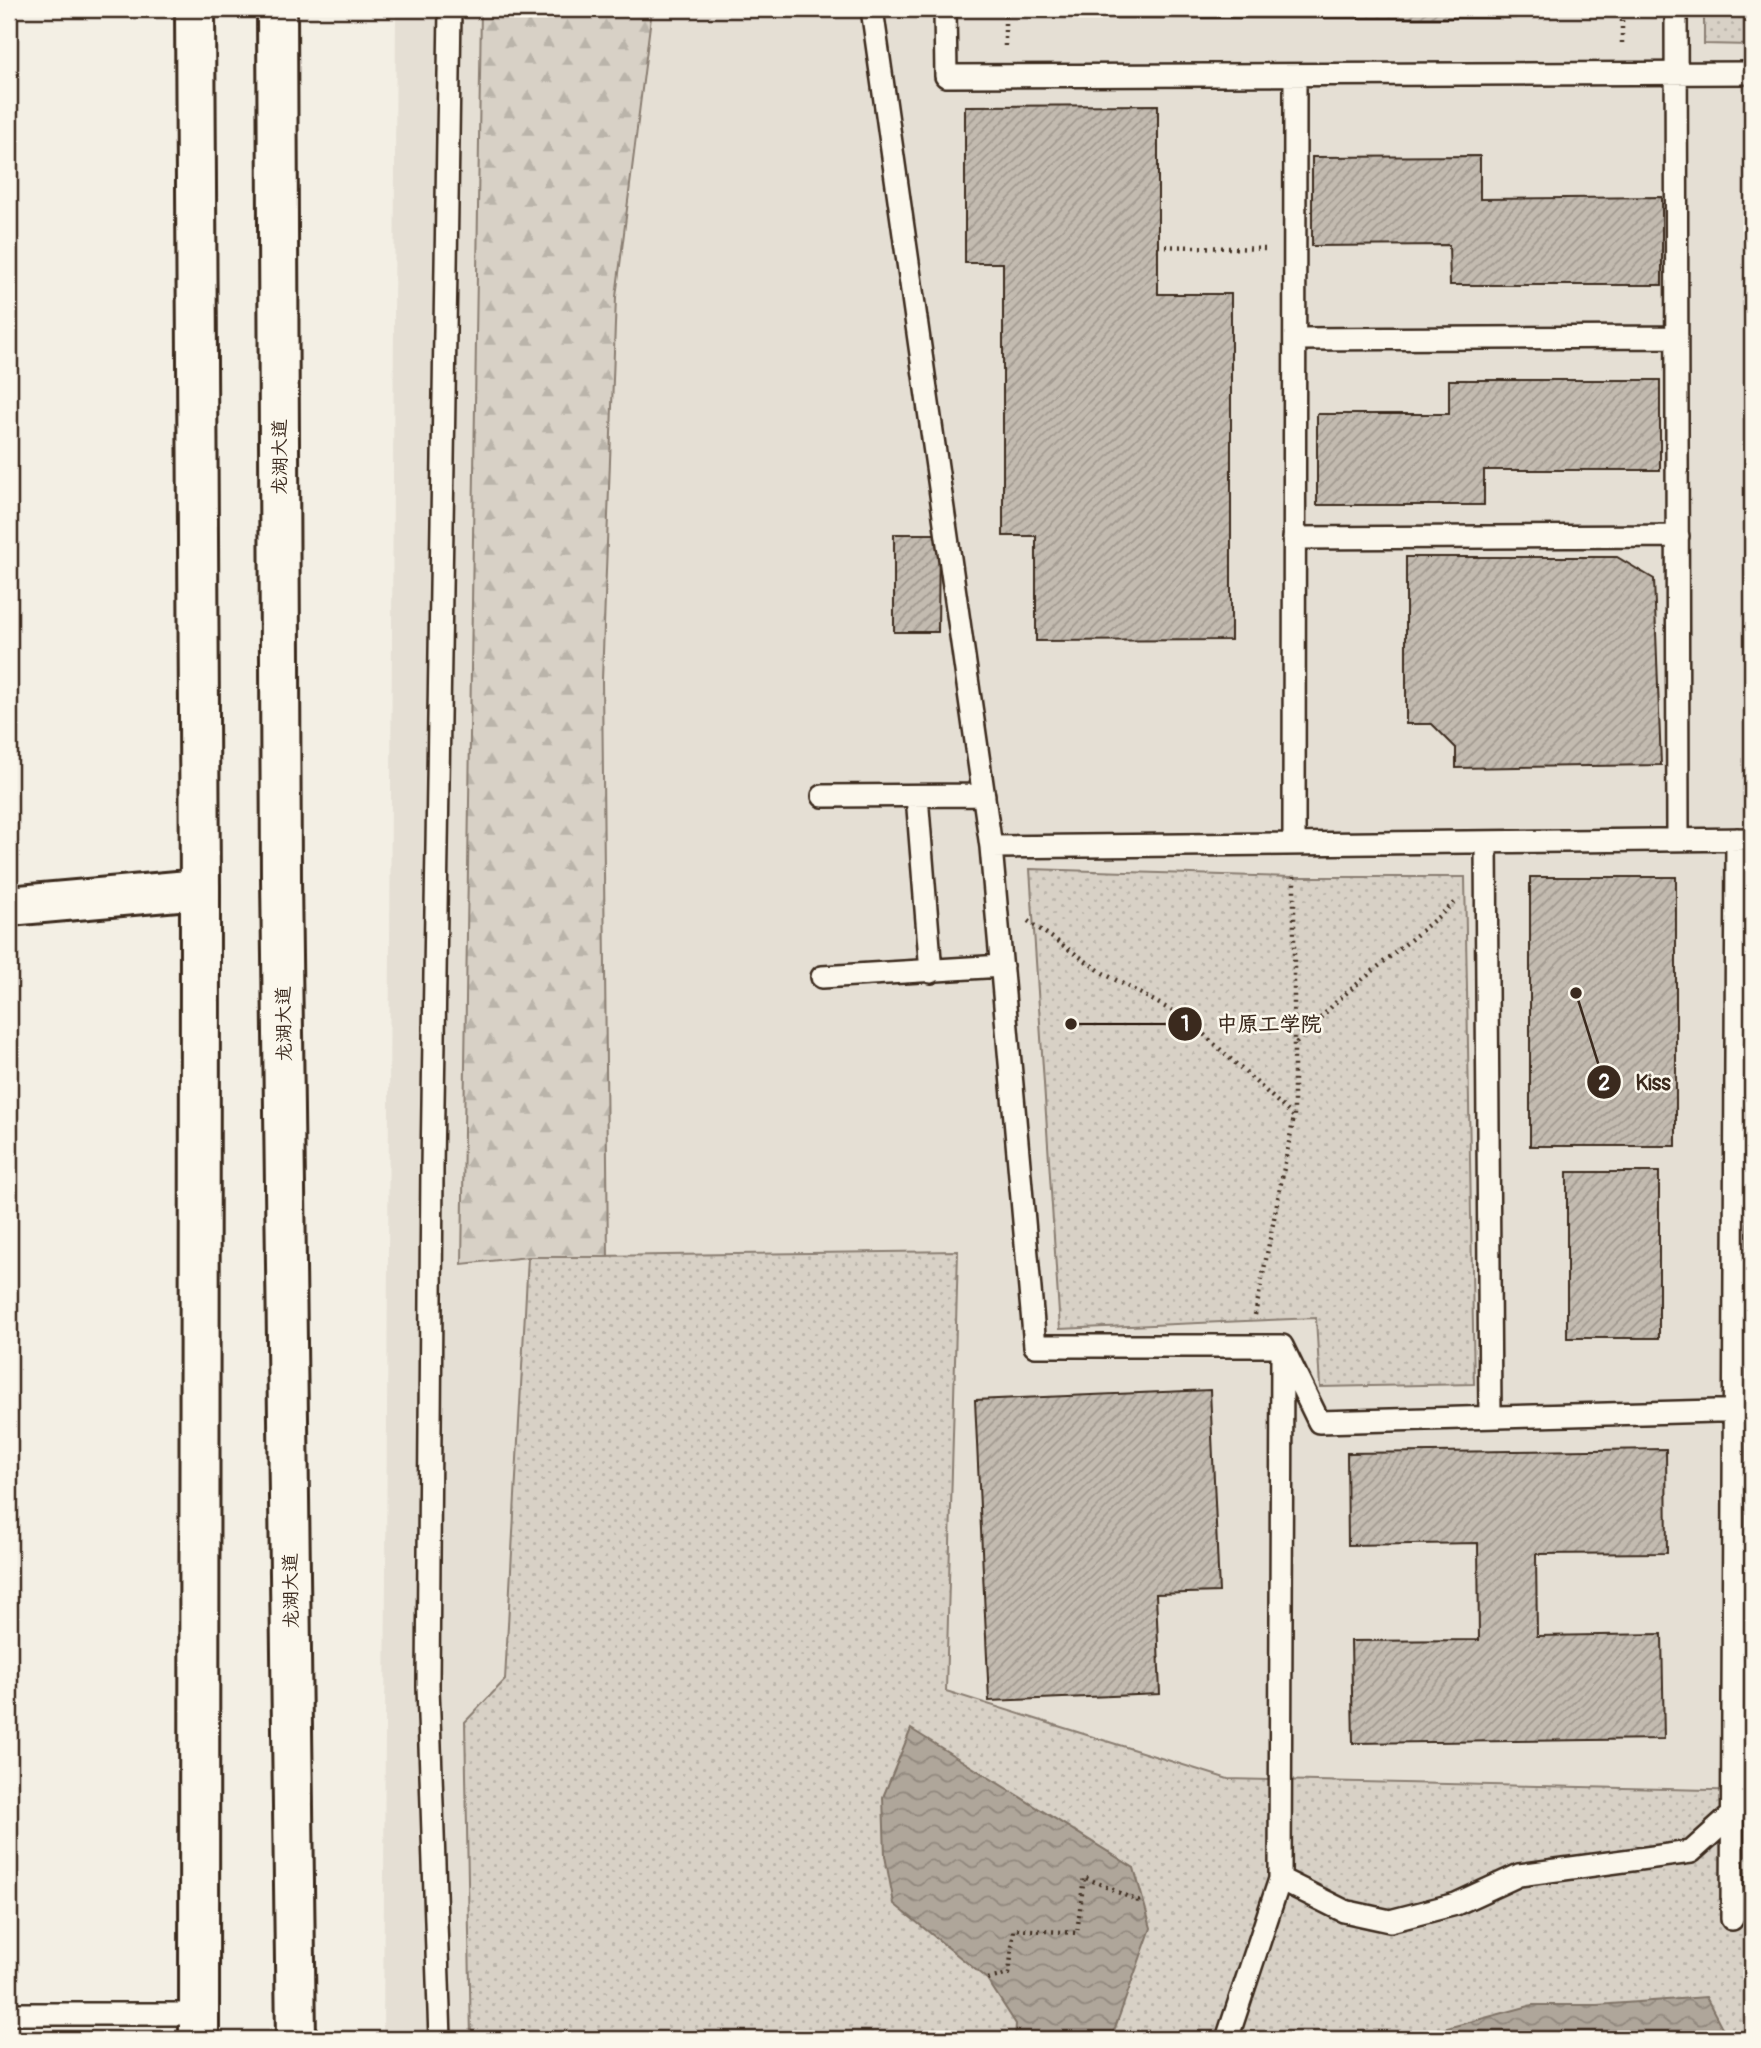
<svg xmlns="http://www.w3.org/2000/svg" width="1761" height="2048" viewBox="0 0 1761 2048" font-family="Pangolin,'LXGW WenKai TC',sans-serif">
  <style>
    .built { fill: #e5dfd4 }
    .green { fill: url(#green-dots); stroke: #8a7e72; stroke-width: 2 }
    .forest { fill: url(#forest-firs); stroke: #8a7e72; stroke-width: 2 }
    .water { fill: url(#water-waves); stroke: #817468; stroke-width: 2 }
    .building { fill: url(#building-hatch); stroke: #3b2a1e; stroke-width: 2 }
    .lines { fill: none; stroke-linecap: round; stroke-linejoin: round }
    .service-casing { stroke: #3b2a1e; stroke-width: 26 }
    .minor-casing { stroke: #3b2a1e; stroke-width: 44 }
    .trunk-casing { stroke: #3b2a1e; stroke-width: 44 }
    .path { stroke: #3b2a1e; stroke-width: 4.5; stroke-dasharray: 2 5; stroke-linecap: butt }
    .service { stroke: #fbf7ec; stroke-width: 21 }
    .minor { stroke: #fbf7ec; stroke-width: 38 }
    .trunk { stroke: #fbf7ec; stroke-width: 38 }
    .labels { text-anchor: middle; stroke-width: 5; stroke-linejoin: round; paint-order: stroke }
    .street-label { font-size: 19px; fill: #3b2a1e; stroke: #fbf7ec }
    .leader { fill: none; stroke: #3b2a1e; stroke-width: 2.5 }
    .callout-dot { fill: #3b2a1e; stroke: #fbf7ec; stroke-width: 2.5 }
    .mark-label { font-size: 21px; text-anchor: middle; font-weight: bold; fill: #fff }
    .callout-label { font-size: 21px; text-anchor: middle; font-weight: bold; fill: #3b2a1e; stroke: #fbf7ec; stroke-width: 5; stroke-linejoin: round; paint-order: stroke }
  </style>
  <defs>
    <pattern id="green-dots" width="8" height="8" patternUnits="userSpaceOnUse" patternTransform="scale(1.75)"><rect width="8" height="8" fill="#d8d1c6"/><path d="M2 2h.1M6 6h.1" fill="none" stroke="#bab4aa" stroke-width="1.8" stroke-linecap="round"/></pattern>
    <pattern id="forest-firs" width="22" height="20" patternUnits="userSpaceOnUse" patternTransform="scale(1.75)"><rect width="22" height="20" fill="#d8d1c6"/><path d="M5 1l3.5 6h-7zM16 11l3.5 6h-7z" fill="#bab4aa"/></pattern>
    <pattern id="water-waves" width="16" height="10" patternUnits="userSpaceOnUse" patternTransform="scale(1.75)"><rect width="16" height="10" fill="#afa69a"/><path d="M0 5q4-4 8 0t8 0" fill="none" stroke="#90877d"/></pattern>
    <pattern id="building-hatch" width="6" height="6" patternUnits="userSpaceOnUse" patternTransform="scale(1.75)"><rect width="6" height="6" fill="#c3bbb0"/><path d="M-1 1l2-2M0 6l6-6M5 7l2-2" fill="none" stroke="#a0988f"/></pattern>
  </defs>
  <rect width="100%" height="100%" fill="#f3efe4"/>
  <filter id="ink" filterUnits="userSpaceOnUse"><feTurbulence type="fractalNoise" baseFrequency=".0143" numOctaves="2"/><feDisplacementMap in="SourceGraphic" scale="14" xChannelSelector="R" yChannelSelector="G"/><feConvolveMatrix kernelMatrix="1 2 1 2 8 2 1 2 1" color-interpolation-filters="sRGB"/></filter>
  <g filter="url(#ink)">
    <path class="built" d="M396,9H1752V2039H383Z"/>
    <path class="green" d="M1704,9H1752V45L1704,44Z
      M1030,869L1292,877H1465L1474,1384L1320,1387L1316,1318L1060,1329Z
      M958,1251L946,1691L1228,1779L1752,1791V2039H471L465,1722L505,1680L528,1257Z"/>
    <path class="forest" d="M481,9H652L616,297L602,680L608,1257H528L462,1264Z"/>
    <path class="water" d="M911,1729L1134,1868L1151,1928L1111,2039H1015L1016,2024L987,1979L894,1904L885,1856L883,1797Z
      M1706,1997L1728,2039H1406L1533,2005H1597Z"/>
    <path class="building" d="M1081,9H1530L1515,18H1095Z
      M1158,105V294H1231V640L1036,641V536H1003V263H965V106Z
      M1480,156V199L1662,197V285H1450L1449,245L1312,246V157Z
      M1749,308H1752V392H1750Z
      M1449,380H1660V470H1484V505H1317V414H1449Z
      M894,534H939L938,632H894Z
      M1406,557H1617L1654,579L1661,765L1456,768V748L1432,724H1406Z
      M1530,877H1676V1146H1530Z
      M1567,1172H1659V1338H1567Z
      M1747,1233H1752V1344H1746Z
      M1210,1390L1219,1592L1156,1594L1160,1694L989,1701L975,1400Z
      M1666,1449L1667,1553L1536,1554L1537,1636L1662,1634L1664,1739L1353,1743L1351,1641L1479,1640L1478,1543L1348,1545L1347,1453Z"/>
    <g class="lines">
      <g class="service-casing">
        <path id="service" d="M872,9L991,847L1035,1346H1282L1319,1422L1752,1410
          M945,9L946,76L1752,73
          M1676,9L1678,840
          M1295,339L1677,337
          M1294,538L1678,536
          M823,796L984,795
          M917,796L931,972
          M1486,842L1490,1417
          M1294,844L1295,75
          M991,847L1752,839
          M822,977L1002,966
          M1280,1879L1344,1911L1390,1921L1456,1904L1519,1875L1691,1852L1733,1814
          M1732,1919L1737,839
          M9,2014H199
          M440,2039L428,1687L432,1168L450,9
          M1227,2039L1280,1879L1282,1353"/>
      </g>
      <g class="minor-casing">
        <path id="minor" d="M9,906L200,889"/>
      </g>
      <g class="trunk-casing">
        <path id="trunk" d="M195,9L200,889L199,2039
          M277,9L281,878L296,2039"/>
      </g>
      <path class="path" d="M1005,9V46
        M1622,43V9
        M1158,246L1266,249
        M1028,921L1103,973L1187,1019L1293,1116
        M1296,1043L1338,1000L1457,901
        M1255,1315L1294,1117V873
        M988,1979L1009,1974L1014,1929L1077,1933L1084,1877L1138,1901V1904"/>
      <use href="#service" class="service"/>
      <use href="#minor" class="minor"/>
      <use href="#trunk" class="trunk"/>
    </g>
  </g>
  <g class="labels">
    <g class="street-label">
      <text transform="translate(279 457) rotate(-90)" y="7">龙湖大道</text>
      <text transform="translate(283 1024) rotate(-91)" y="7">龙湖大道</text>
      <text transform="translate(290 1591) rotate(-91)" y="7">龙湖大道</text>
    </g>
  </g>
  <path class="leader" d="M1071 1024L1185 1024M1576 993L1604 1082"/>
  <g class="callout-dot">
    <circle cx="1071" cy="1024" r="7"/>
    <circle cx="1576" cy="993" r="7"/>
    <circle cx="1185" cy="1024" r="18"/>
    <circle cx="1604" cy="1082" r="18"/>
  </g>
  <g class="mark-label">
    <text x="1185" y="1031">1</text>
    <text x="1604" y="1090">2</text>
  </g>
  <g class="callout-label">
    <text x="1269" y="1031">中原工学院</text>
    <text x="1653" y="1090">Kiss</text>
  </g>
  <rect width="1761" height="2048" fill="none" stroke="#fbf7ec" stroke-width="35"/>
  <rect x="18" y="18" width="1726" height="2013" fill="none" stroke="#3b2a1e" stroke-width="2.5" filter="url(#ink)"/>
</svg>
